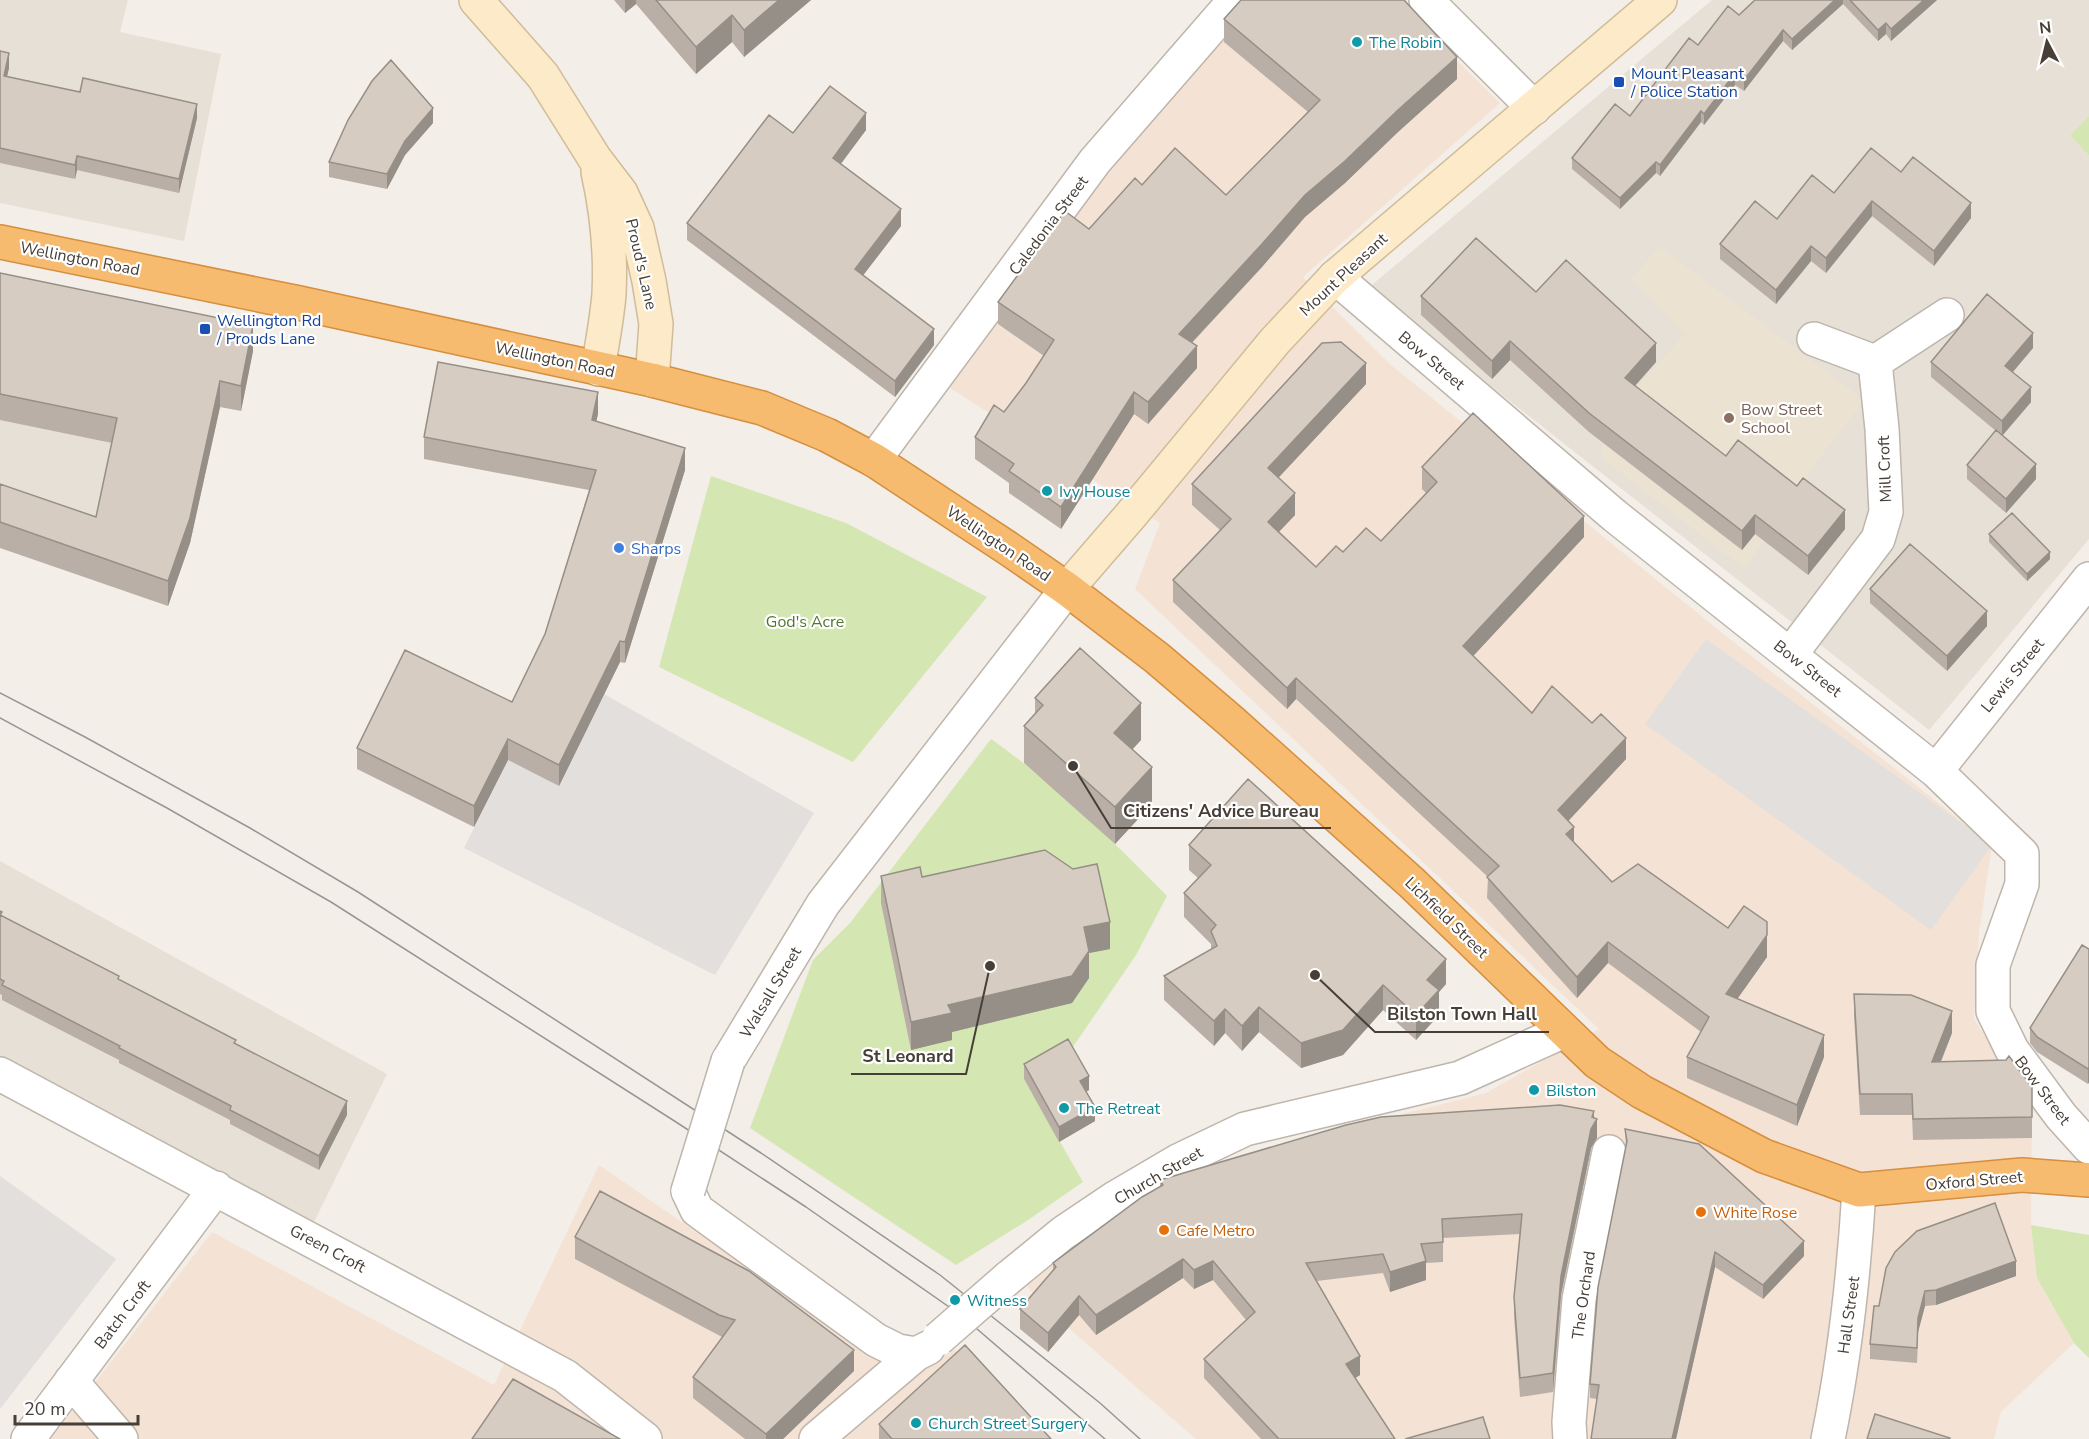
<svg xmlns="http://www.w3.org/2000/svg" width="2089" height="1439" viewBox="0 0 2089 1439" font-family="'Nunito Sans',sans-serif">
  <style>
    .residential { fill: #e7e0d6 }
    .commercial { fill: #f4e3d4 }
    .education { fill: #ece2d2 }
    .green { fill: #d4e6b2 }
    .parking { fill: #e2dfdc }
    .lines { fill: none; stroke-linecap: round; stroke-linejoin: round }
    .street-casing { stroke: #beb5ab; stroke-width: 36 }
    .secondary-casing { stroke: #d1bc99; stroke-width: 36 }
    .highway-casing { stroke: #d68e3f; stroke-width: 36 }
    .street { stroke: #fff; stroke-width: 33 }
    .secondary { stroke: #fceac9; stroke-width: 33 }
    .highway { stroke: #f7bb6f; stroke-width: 33 }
    .tram { stroke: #969696; stroke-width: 1.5 }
    .street-bridge-casing { stroke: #beb5ab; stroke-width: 36; stroke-linecap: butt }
    .street-bridge { stroke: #fff; stroke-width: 33 }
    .wall { fill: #b9afa6 }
    .shaded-wall { fill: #968f87 }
    .building { fill: #d7ccc1; stroke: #968f87; stroke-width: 1.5 }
    .culture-dot { fill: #0f9aa8; stroke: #fff; stroke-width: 2 }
    .transit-dot { fill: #1a4fb4; stroke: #fff; stroke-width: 2 }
    .education-dot { fill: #8d6e63; stroke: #fff; stroke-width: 2 }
    .shop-dot { fill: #3f7fe0; stroke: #fff; stroke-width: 2 }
    .food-dot { fill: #e8710a; stroke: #fff; stroke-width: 2 }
    .labels { text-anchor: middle; stroke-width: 4.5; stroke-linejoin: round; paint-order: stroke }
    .culture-label { font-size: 16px; fill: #0d838f; stroke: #fff; text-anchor: start }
    .transit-label { font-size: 16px; fill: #164399; stroke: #fff; text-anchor: start }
    .street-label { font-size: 16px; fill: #463e37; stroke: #fff }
    .education-label { font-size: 16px; fill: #785e54; stroke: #fff; text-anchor: start }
    .shop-label { font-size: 16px; fill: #366cbe; stroke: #fff; text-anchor: start }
    .park-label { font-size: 16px; fill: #50762c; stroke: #fff }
    .food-label { font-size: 16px; fill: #c56008; stroke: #fff; text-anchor: start }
    .leader { fill: none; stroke: #463e37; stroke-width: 2 }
    .callout-dot { fill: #463e37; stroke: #fff; stroke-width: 2 }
    .callout-label { font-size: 18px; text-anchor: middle; font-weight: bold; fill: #463e37; stroke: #fff; stroke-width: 4.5; stroke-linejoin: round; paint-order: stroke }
  </style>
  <rect width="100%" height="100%" fill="#f3eee8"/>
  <path class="residential" d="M0,0H128L120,32L221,54L184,241L0,203Z
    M1712,0H2089V116L2070,135L2089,156V539L1929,730L1367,289Z
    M0,286L141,314L100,521L0,509Z
    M0,861L387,1074L314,1222L0,1056Z"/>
  <path class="commercial" d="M1253,0H1396L1500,103L1303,277L1391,365L1726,636L1992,845L1979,932L1974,1019L2032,1111L2031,1225L2037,1278L2074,1343L2001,1412L1994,1439H1196L1041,1304L1027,1286L1087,1237L1238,1156L1486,1093L1599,1029L1135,589L1160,523L944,384L1171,94Z
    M599,1165L911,1380L954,1349L1036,1439H51L212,1232L494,1385Z"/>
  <path class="education" d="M1660,247L1864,400L1814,465L1797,497L1744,568L1608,463L1602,457L1601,452L1603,443L1592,436L1685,334L1631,278Z"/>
  <path class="green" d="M2089,116V156L2070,135Z
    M711,476L846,523L987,597L853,762L659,667Z
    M991,739C1055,784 1112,840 1167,896L1136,955L1068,1054L1024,1079L1083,1182L1025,1222L956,1265L750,1128L813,960L850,923Z
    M2031,1225L2089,1235V1358L2074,1343L2037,1278Z"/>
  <path class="parking" d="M1706,639L1992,845L1931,930L1645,724Z
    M604,694L814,813L715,975L464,848L508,760L559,785Z
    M0,1176L116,1259L0,1409Z"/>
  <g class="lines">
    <g class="street-casing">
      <path id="street" d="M1426,0L1534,108
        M1335,277L1615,516L1936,771L2022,854V884L1993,965V1011L2012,1050L2061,1116L2089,1147
        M1814,339L1875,362L1947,315
        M874,460L1095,161L1235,0
        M1790,655L1878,539L1886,512L1882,429L1875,362
        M1936,771L2089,579
        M728,1061L823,904L1067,589
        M0,1074L565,1376L645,1439
        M688,1191L697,1210L876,1340L898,1351L916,1354
        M1008,1278L1063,1233L1115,1198L1178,1161L1245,1129L1460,1078L1564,1031
        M71,1381L121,1439
        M28,1439L216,1188
        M816,1439L916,1354L928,1348
        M1570,1439L1569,1422L1579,1299L1609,1152
        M1828,1439C1845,1357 1854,1274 1859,1190"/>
    </g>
    <g class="secondary-casing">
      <path id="secondary" d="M476,0L543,76L595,159L621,193L637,228L649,281L656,324L652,380
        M598,172C607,212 611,253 609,294C607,319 602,344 598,369
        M1067,589L1131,515L1275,341L1335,277L1660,0"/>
    </g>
    <g class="highway-casing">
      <path id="highway" d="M0,242L299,303L652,380L762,408L827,435L874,460L1009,549L1067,589L1157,658L1232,722L1412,883L1597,1062L1642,1092L1764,1156L1859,1190L2022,1175L2089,1180"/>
    </g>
    <use href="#street" class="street"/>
    <use href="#secondary" class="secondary"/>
    <use href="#highway" class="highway"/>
    <path class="tram" d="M0,693L85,737L250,828L358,892L761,1153L940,1275L1100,1403L1140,1439
      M0,718L167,808L331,902L676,1122L806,1207L962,1316L1105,1439"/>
    <g class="street-bridge-casing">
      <path id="street-bridge" d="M688,1191L728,1061
        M938,1339L1008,1278"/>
    </g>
    <use href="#street-bridge" class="street-bridge"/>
  </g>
  <path class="wall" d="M614,0H811L744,57L732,42L696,74L636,4L625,13Z
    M1755,0H1937L1891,41L1886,34L1878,41L1843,4L1792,50L1783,41L1744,91L1735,85L1704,125L1701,122L1660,176L1656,173L1620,209L1572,169V158L1630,116L1698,45L1739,15Z
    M1224,19L1457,79L1398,132L1345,183L1305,217L1262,267L1192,343L1197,368L1148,424L1134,414L1061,529L1009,493V483L975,459V437L1004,412L1026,383L1044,356L998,324V302L1142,185L1226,195L1308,112L1224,42Z
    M0,51L9,68L7,76L197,118L179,193L77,170L75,179L0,163Z
    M433,123L405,155L387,189L329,177V162Z
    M866,130L841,164L901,226L863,275L934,345L895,397L687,240V223L793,133Z
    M1901,172L1971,218L1934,266L1872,216L1826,273L1811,261L1776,304L1720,259V244L1834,193Z
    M0,273L253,351L241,411L220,407L190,543L168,606L0,548V484L96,517L112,443L0,420Z
    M1536,292L1656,362L1635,386L1726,456L1845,529L1808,575L1755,534L1742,550L1589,432L1510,360L1492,379L1421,315V296Z
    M2033,348L2013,372L2031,402L2002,436L2036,479L2006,513L1967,479V465L1996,431L1931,377V362Z
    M1366,384L1278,478L1295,515L1279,532L1316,567L1343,552L1381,541L1426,493L1422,489V467L1584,537L1473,656L1532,713L1626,759L1568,821L1574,843L1612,882L1767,957L1737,999L1824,1057L1797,1126L1687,1078V1057L1701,1032L1608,963L1577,998L1487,898L1488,877L1296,699L1287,709L1173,602V580L1220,530L1192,505V484Z
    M598,414L596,421L685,470L625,663L620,662L559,786L508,760L474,827L357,769V748L512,702L545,634L589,490L424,459V437Z
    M1989,534L2050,559L2027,581L1989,542Z
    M1870,589L1987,626L1947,671L1870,603Z
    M1035,698L1141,740L1132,749L1152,804L1115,844L1024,763V726L1035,714Z
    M1189,845L1446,984L1439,992V1015L1416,1040L1383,1010L1343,1055L1301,1068L1259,1032L1242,1051L1225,1033L1214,1046L1164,1000V976L1211,949V944L1184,917V893L1198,878L1189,870Z
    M881,876L922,877L1110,949L1089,953V978L1072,1003L952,1032V1040L911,1050L881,903Z
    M0,911L2,916L236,1044L347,1115L319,1170L230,1124V1120L119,1063V1060L2,1000V995L0,994Z
    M2089,949V1082L2088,1084L2037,1052L2030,1043V1028Z
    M1854,994L1952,1033L1941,1062L2032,1117V1138L1913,1140L1912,1115H1860L1854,1016Z
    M1024,1064L1089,1090L1086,1092L1095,1121L1059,1142L1024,1079Z
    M1594,1118L1597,1138L1591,1148L1561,1295L1553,1392L1520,1397L1514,1316V1297L1520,1234L1443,1238V1262L1426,1263V1280L1390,1292L1383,1273L1317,1281L1360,1375L1355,1378L1395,1439H1261L1204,1378V1359L1246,1320L1213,1280L1194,1289L1183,1278L1096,1335L1079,1315L1048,1352L1020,1329V1309L1053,1271V1263L1160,1187V1180Z
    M1625,1129L1804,1256L1763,1299L1715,1267L1676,1439H1591L1597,1399L1590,1398V1384L1626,1148Z
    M575,1237L854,1371L783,1439H745L693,1398V1377L722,1337L575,1259Z
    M1886,1268L2016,1276L1936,1305L1925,1306L1918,1332L1917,1363L1870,1359V1344L1879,1306Z
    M879,1424L1051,1439H879Z"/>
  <path class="shaded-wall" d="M625,0H636V4L625,13Z
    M779,0H811L744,57V30Z
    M1835,0H1843V4L1792,50V39Z
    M1924,0H1937L1891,41V29Z
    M732,15V42L696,74V47Z
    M1886,23V34L1878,41V30Z
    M1783,30V41L1744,91V80Z
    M9,53V68L4,90V76Z
    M1457,57V79L1398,132L1345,183L1305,217L1262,267L1179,356V334L1305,195L1398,110Z
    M1735,73V85L1704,125V114Z
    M197,104V118L179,193V179Z
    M433,108V123L405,155L387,189V174L405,141Z
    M1701,111V122L1660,176V165Z
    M866,113V130L833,174V158Z
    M77,156V170L75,179V165Z
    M1656,162V173L1620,209V198Z
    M1872,201V216L1826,273V258Z
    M1971,203V218L1934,266V251Z
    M901,209V226L855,286V269Z
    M1811,246V261L1776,304V290Z
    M253,325V351L241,411V386Z
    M934,329V345L895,397V381Z
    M2033,333V348L2005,381V366Z
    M1510,341V360L1492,379V361Z
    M1656,343V362L1625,397V378Z
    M1197,346V368L1148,424V402Z
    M1366,363V384L1268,489V468Z
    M220,381V407L190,543L168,606V581Z
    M2031,387V402L2002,436V421Z
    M598,392V414L592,441V420Z
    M1134,392V414L1061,529V507Z
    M685,448V470L625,663V642Z
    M2036,464V479L2006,513V499Z
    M1295,493V515L1268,543V522Z
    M1845,510V529L1808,575V556Z
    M1755,515V534L1742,550V531Z
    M1584,516V537L1463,667V646Z
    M2050,552V559L2027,581V574Z
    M1987,611V626L1947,671V656Z
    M620,641V662L559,786V765Z
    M1296,678V699L1287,709V688Z
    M1141,703V740L1114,770V733Z
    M1626,738V759L1558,832V810Z
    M508,739V760L474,827V806Z
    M1152,767V804L1115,844V807Z
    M1574,827V848L1566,834Z
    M1110,922V949L1089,953V978L1072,1003L952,1032V1040L911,1050V1022L948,1005L1084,927Z
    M1767,935V957L1726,1015V994Z
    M1608,942V963L1577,998V977Z
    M1446,959V984L1439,992V1015L1416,1040V1015L1427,980Z
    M1383,985V1010L1343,1055L1301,1068V1043Z
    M1259,1007V1032L1242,1051V1026Z
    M1225,1009V1033L1214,1046V1021Z
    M1952,1011V1033L1932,1083V1062Z
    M1824,1035V1057L1797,1126V1105Z
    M2089,1067V1082L2088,1084V1069Z
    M1089,1076V1090L1080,1095V1081Z
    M347,1101V1115L319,1170V1156Z
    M1095,1107V1121L1059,1142V1127Z
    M1594,1111V1124L1597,1119V1138L1591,1148L1561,1295L1553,1392V1373L1561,1276Z
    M1804,1241V1256L1763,1299V1285Z
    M1715,1252V1267L1676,1439H1672Z
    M1183,1259V1278L1096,1335V1315Z
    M1213,1261V1280L1194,1289V1270Z
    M1426,1261V1280L1390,1292V1272Z
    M2016,1261V1276L1936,1305V1290Z
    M1925,1291V1306L1918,1332L1917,1363L1918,1318Z
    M1079,1296V1315L1048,1352V1333Z
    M854,1350V1371L783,1439H766V1434Z
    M1360,1356V1375L1346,1384V1364Z"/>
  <path class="building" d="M656,0H779L744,30L732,15L696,47Z
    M1241,0H1404L1457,57L1398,110L1345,161L1305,195L1262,244L1179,334L1197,346L1148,402L1134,392L1061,507L1009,471L1014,464L975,437L994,405L1004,412L1026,383L1054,340L998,302L1065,211L1089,229L1135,178L1142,185L1175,148L1226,195L1320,100L1224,19Z
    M1755,0H1835L1792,39L1783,30L1744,80L1735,73L1704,114L1701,111L1660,165L1656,162L1620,198L1572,158L1615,104L1630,116L1689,38L1698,45L1728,6L1739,15Z
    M1850,0H1924L1891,29L1886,23L1878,30Z
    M0,51L9,53L4,76L80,92L83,78L197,104L179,179L77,156L75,165L0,148Z
    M391,60L433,108L405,141L387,174L329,162L348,120L372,81Z
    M830,86L866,113L833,158L901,209L855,269L934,329L895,381L687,223L769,115L793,133Z
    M1871,148L1901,172L1913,157L1971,203L1934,251L1872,201L1826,258L1811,246L1776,290L1720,244L1755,201L1777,219L1812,175L1834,193Z
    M1476,238L1536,292L1566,260L1656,343L1625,378L1726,456L1738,440L1797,486L1803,478L1845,510L1808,556L1755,515L1742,531L1589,413L1510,341L1492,361L1421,296Z
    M0,273L253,325L241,386L220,381L190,518L168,581L0,522V484L96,517L117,418L0,394Z
    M1987,294L2033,333L2005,366L2031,387L2002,421L1931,362Z
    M1341,342L1366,363L1268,468L1295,493L1268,522L1316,567L1336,546L1343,552L1366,528L1381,541L1437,482L1422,467L1473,413L1584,516L1463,646L1532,713L1552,686L1592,723L1601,714L1626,738L1558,810L1574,827L1566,834L1612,882L1638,864L1728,928L1744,906L1767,922V935L1726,994L1824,1035L1797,1105L1687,1057L1709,1017L1608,942L1577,977L1487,877L1499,866L1296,678L1287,688L1173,580L1231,519L1192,484L1322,343Z
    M438,362L598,392L592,420L685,448L625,642L620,641L559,765L508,739L474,806L357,748L405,650L512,702L545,634L596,470L424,437Z
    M1996,430L2036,464L2006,499L1967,465Z
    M2012,513L2050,552L2027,574L1989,534Z
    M1910,544L1987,611L1947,656L1870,589Z
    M1080,648L1141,703L1114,733L1152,767L1115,807L1024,726L1043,705L1035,698Z
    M1248,779L1446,959L1427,980L1439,990L1416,1015L1383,985L1343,1030L1301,1043L1259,1007L1242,1026L1225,1009L1214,1021L1164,976L1217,946L1211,931L1216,925L1184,893L1211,865L1189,845Z
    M1045,850L1073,869L1097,864L1110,922L1084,927L1089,951L1072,976L948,1005L952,1013L911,1022L881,876L920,867L922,877Z
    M0,911L2,912L0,915L119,976L118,979L236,1040L234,1043L347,1101L319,1156L230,1110L231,1106L119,1048L120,1046L2,985L4,981L0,979Z
    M2082,945L2089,949V1067L2088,1069L2037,1037L2030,1028Z
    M1854,994L1911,995L1952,1011L1932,1062L2006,1060L2009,1056L2032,1087V1117L1913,1119L1912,1094H1860Z
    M1068,1039L1089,1076L1080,1081L1095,1107L1059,1127L1024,1064Z
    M1560,1105L1594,1111L1592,1117L1597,1119L1591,1129L1561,1276L1553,1373L1520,1378L1514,1297L1522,1214L1442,1219L1443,1242L1421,1244L1426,1261L1390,1272L1383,1254L1306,1263L1360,1356L1346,1364L1395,1439H1279L1204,1359L1255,1312L1213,1261L1194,1270L1183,1259L1096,1315L1079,1296L1048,1333L1020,1309L1056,1267L1053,1263L1142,1197L1163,1185L1160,1180L1346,1125L1381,1117Z
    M1625,1129L1699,1144L1804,1241L1763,1285L1715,1252L1672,1439H1591L1599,1385L1590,1384L1598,1287L1627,1141Z
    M600,1191L749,1271L854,1350L766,1434L693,1377L735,1320L719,1315L575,1237Z
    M1995,1203L2016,1261L1936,1290L1925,1291L1918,1318L1917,1348L1870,1344L1874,1306H1879L1886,1268L1895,1252L1917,1231Z
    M965,1345L1051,1439H892L879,1424Z
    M513,1379L620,1439H472Z
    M1875,1414L1950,1438L1949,1439H1867Z
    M1483,1417L1490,1439H1405Z"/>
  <g class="culture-dot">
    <circle cx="1357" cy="42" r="6"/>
    <circle cx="1047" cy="491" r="6"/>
    <circle cx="1534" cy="1090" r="6"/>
    <circle cx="1064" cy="1108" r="6"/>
    <circle cx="955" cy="1300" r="6"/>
    <circle cx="916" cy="1423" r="6"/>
  </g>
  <g class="transit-dot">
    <rect x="1613" y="76" width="12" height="12" rx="3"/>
    <rect x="199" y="323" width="12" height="12" rx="3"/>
  </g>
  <circle class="education-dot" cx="1729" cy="418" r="6"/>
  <circle class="shop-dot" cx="619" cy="548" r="6"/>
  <g class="food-dot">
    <circle cx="1701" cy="1212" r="6"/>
    <circle cx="1164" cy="1230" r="6"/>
  </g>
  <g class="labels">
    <g class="culture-label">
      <text x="1369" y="48">The Robin</text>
      <text x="1059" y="497">Ivy House</text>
      <text x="1546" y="1096">Bilston</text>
      <text x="1076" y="1114">The Retreat</text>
      <text x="967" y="1306">Witness</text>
      <text x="928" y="1429">Church Street Surgery</text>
    </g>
    <g class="transit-label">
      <text x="1631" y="79">Mount Pleasant<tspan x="1631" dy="18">/ Police Station</tspan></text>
      <text x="217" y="326">Wellington Rd<tspan x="217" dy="18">/ Prouds Lane</tspan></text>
    </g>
    <g class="street-label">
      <text transform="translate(1048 225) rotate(-53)" y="6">Caledonia Street</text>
      <text transform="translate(80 258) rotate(11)" y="6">Wellington Road</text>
      <text transform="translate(642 264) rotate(77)" y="6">Proud's Lane</text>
      <text transform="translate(1343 274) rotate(-43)" y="6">Mount Pleasant</text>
      <text transform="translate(555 359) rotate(12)" y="6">Wellington Road</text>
      <text transform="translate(1432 360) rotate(40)" y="6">Bow Street</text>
      <text transform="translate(1884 469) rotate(-92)" y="6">Mill Croft</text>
      <text transform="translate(999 543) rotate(34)" y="6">Wellington Road</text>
      <text transform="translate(1808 668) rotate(38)" y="6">Bow Street</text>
      <text transform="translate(2012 675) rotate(-51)" y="6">Lewis Street</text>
      <text transform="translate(1447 917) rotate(44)" y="6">Lichfield Street</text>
      <text transform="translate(770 992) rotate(-59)" y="6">Walsall Street</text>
      <text transform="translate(2043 1090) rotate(53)" y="6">Bow Street</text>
      <text transform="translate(1158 1175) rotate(-30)" y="6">Church Street</text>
      <text transform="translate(1974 1180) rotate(-5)" y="6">Oxford Street</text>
      <text transform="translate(328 1248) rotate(28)" y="6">Green Croft</text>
      <text transform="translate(1583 1295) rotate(-82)" y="6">The Orchard</text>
      <text transform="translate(122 1314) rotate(-53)" y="6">Batch Croft</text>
      <text transform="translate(1848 1315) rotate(-82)" y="6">Hall Street</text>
    </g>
    <g class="education-label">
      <text x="1741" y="415">Bow Street<tspan x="1741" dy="18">School</tspan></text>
    </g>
    <g class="shop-label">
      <text x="631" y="554">Sharps</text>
    </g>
    <g class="park-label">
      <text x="805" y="627">God's Acre</text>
    </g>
    <g class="food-label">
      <text x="1713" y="1218">White Rose</text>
      <text x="1176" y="1236">Cafe Metro</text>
    </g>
  </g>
  <path class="leader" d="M1073 766L1111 828H1331M1315 975L1375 1032H1549M990 966L966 1074H851"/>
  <g class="callout-dot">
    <circle cx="1073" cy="766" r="6"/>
    <circle cx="1315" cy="975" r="6"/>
    <circle cx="990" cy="966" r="6"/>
  </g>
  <g class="callout-label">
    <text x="1221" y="817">Citizens' Advice Bureau</text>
    <text x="1462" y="1020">Bilston Town Hall</text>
    <text x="908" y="1062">St Leonard</text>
  </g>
  <g transform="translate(2047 42) rotate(353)" stroke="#ffffff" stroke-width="4.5" paint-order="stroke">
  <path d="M0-4.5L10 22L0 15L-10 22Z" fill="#463e37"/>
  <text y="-9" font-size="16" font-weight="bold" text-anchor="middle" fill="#463e37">N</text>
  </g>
  <path d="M15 1415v9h123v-9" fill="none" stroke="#463e37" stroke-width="3"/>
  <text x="24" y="1415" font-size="18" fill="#463e37" stroke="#ffffff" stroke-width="4.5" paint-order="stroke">20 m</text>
</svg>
